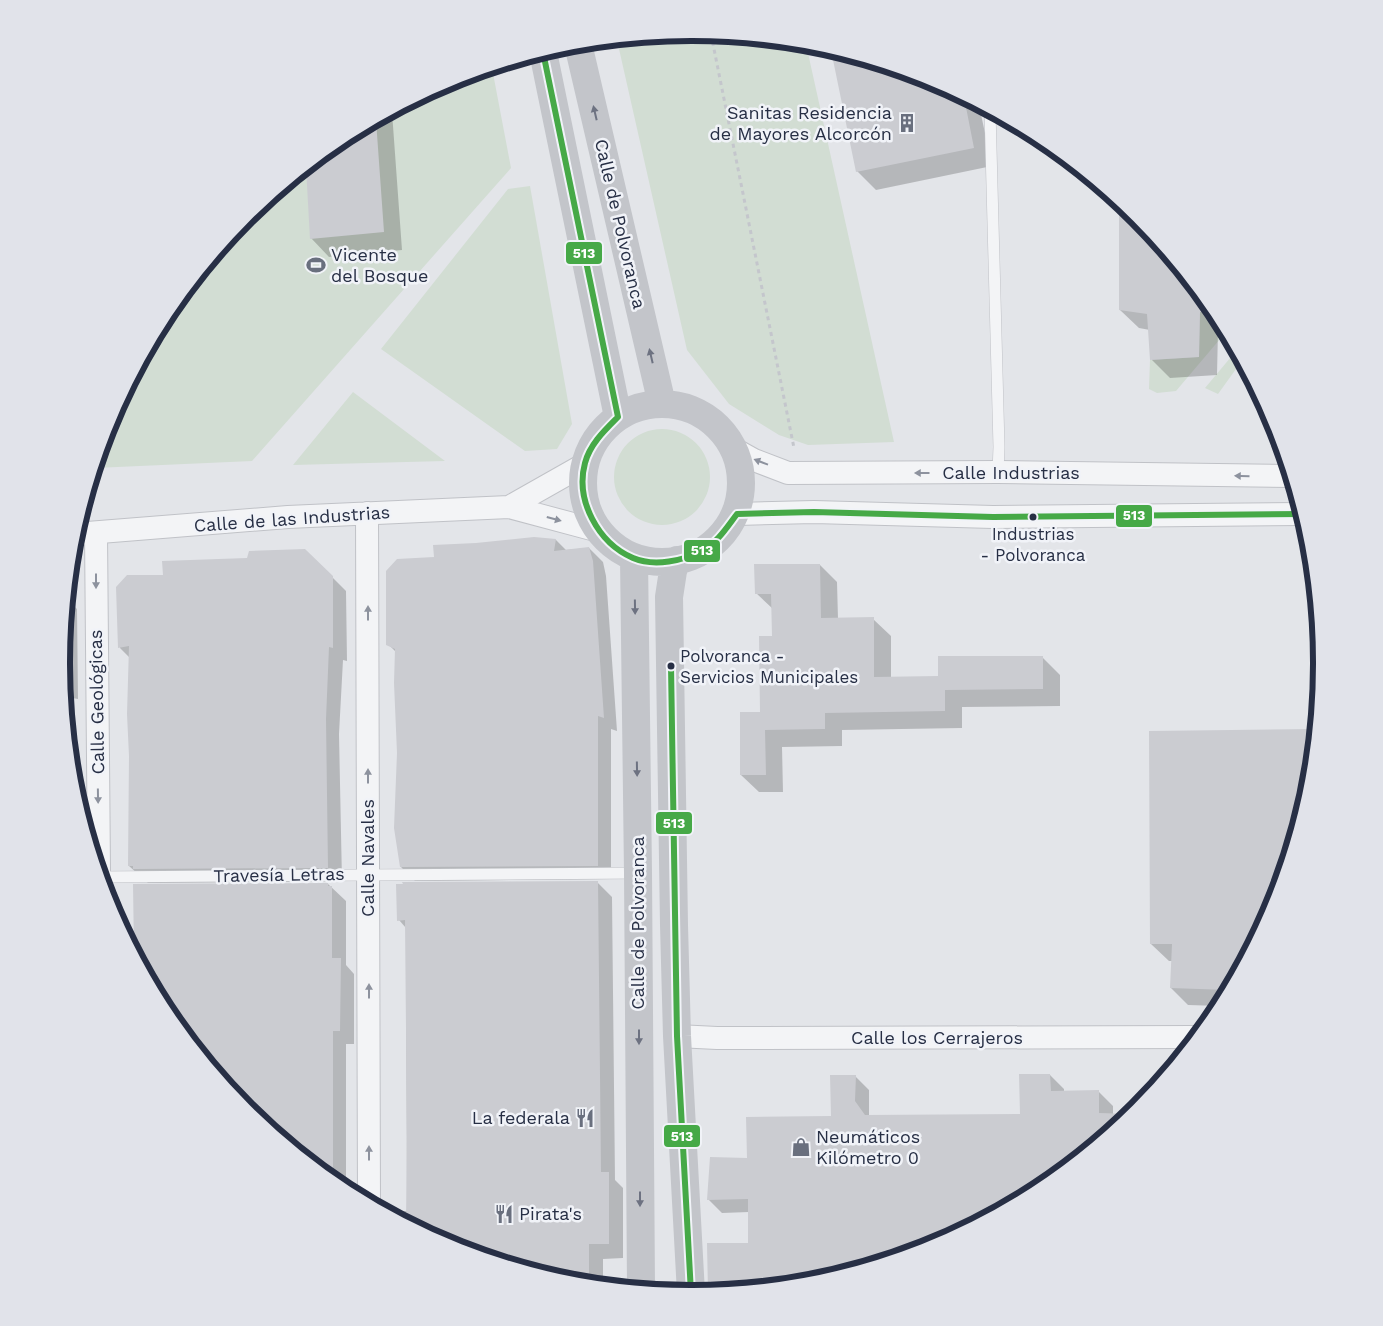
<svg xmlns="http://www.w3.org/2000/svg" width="1383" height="1326" viewBox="0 0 1383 1326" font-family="'Work Sans',sans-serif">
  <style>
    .green { fill: #d2ddd3 }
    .shadow { fill: #0003 }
    .building { fill: #cbccd1 }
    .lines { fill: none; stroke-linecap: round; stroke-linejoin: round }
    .lane-casing { stroke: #c0c2c7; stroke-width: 12 }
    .street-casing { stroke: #c0c2c7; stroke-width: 24 }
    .path { stroke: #c4c6cc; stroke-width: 3; stroke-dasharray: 4 4; stroke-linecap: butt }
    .lane { stroke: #f3f4f6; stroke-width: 11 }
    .street { stroke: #f3f4f6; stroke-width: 22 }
    .secondary { stroke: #c3c5ca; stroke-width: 28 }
    .bus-1-casing { stroke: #f1f3f8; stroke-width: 10 }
    .bus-1 { stroke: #46a947; stroke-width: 6 }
    .oneway { fill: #6d7281 }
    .oneway2 { fill: #8d929e }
    .bus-dot { fill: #272f45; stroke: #f1f3f8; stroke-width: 2 }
    .labels { text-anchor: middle; stroke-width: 5; stroke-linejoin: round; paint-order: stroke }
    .bus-label { font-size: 17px; fill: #272f45; stroke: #f1f3f8 }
    .poi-label { font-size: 18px; fill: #272f45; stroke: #f1f3f8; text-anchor: start }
    .street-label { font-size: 18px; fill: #272f45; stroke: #f1f3f8 }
    .rim { fill: none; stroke: #272f45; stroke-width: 6 }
    .line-badge { stroke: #f1f3f8; stroke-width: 2 }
    .badge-label { font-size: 14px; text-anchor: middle; font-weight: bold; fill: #fff }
  </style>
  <rect width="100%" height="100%" fill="#e3e5e9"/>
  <path class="green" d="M692,33L806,44L894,442L808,445L779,435L729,404L687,350L617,40Z
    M492,68L511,168L252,461L95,468L109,421L167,312L246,217L341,139L450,80Z
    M530,186L572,424L557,449L525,451L381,349L508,189Z
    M1200,312H1215L1226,332L1176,391L1157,393L1149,389L1150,360L1199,357Z
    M1236,351L1246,369H1236L1218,394L1205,388Z
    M353,392L445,461L293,465Z
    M614 477a48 48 0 1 1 96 0a48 48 0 1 1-96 0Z"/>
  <path class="shadow" d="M832,50L933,81L979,105L992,166L876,190L857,171Z
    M392,112L402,250L329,257L311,238L308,166L341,139Z
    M1059,152L1088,177H1077L1059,159Z
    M1138,217L1216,313L1225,330H1218L1217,375L1170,378L1152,360L1150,330L1139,328L1120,310Z
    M535,539L556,540L566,550L589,548L603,562L606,576L617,731L611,729V879L415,881L401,867L397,653L388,644L435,559L477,545Z
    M305,550L346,591L347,661L343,660L339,734L342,881L148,883L129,866L130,658L120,648L117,587L248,559Z
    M820,565L837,582L838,619H873L891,636V678H939L1042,657L1060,675V706L962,707V728L842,730V746L782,747L783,792H759L741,775L761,714L773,637V609L756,593Z
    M67,599L77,609L78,699L72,698L71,767L61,663Z
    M1315,730L1310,786L1274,905L1220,1006L1188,1005L1171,988L1172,961H1169L1151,944L1150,732Z
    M597,882L612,897L615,1180L623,1188V1258L603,1259V1285L568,1281L450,1245L401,1219V1211H407L406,928L399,920Z
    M328,884L346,901V965L354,974V1044H346V1190L245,1109L167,1013L135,953V886Z
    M1050,1075L1064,1089V1092H1099L1113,1106V1114L1130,1115L1042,1187L933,1246L814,1281L710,1292L750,1244L749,1212L722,1213L708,1199L748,1159L832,1117L855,1076L869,1090V1117L1022,1115Z"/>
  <path class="building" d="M831,50L933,81L964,97L974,148L856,172Z
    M376,120L384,232L310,239L306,167L341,139Z
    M1119,202L1138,217L1215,312H1200L1199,357L1150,360L1147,314L1119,310Z
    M534,537L556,539L554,551L589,547L593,561L604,718L598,716V866L400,867L394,828L397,753L394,683L395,649L386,645V571L397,559L434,557L433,545L476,543Z
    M305,549L333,576V648L329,647L326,719L328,868L133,869V866H128L129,756L127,714L129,646L118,648L116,587L127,575H163L162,561L247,558L249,551Z
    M754,564H820L821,618L874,617V677L938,676V656H1043V689L945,690V711L825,713V729L765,730L766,775H740V712H760L759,636H772L771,594H755Z
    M1315,729L1310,786L1274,905L1228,990L1170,988L1172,944H1150L1149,731Z
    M598,881L601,1172H609V1244H589V1283L568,1281L450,1245L406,1222L407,1137L405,920L397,921L396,884H403L402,882Z
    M328,883V886H332V958H341L340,1031H333V1180L245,1108L167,1013L134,951L133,884Z
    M1019,1074H1050L1051,1091L1099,1090V1113L1132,1114L1042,1187L933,1246L814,1281L708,1292L707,1243H748V1199L707,1200L710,1157L747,1158L746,1117L831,1116L830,1075H856L855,1101L865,1115L1020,1114Z"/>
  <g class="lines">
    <g class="lane-casing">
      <path id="lane" d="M990,111L999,447L998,472
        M101,877L638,873"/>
    </g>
    <g class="street-casing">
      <path id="street" d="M736,450L754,460L788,473L998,472L1291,476
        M509,507L585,464
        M367,513L369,1202
        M737,514L814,512L993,517L1302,514
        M96,533L99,871
        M75,534L288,517L509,507L599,531
        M677,1036L717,1038L1196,1037"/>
    </g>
    <path class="path" d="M711,34L794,448"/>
    <use href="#lane" class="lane"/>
    <use href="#street" class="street"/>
    <path class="secondary" d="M578,44L662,404
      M543,52L618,417
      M583 483a79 79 0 1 1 158 0a79 79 0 1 1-158 0Z
      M634,558L638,873L641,1288
      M677,560L673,571L669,597L674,925L677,1036L691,1293"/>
    <g class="bus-1-casing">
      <path id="bus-1" d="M543,52L618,417C605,430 590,444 585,463C575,500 598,543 633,558C654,567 684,561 703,550C718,542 727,527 737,514L814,512L993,517L1302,514
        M671,666L677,1036L691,1293"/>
    </g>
    <use href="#bus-1" class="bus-1"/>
  </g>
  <defs><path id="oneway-solid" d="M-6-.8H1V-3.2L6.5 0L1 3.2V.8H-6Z" transform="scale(1.25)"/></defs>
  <g class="oneway">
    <use href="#oneway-solid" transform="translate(595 113) rotate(-103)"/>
    <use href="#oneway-solid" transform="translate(651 356) rotate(-103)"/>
    <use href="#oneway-solid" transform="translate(635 607) rotate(89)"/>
    <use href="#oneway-solid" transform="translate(637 769) rotate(89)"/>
    <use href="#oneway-solid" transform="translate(639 1037) rotate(90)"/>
    <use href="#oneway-solid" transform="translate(640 1199) rotate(90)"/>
  </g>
  <g class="oneway2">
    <use href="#oneway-solid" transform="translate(761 462) rotate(-159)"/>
    <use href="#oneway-solid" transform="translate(922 473) rotate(180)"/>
    <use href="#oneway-solid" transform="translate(1242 476) rotate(-179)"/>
    <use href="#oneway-solid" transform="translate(554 519) rotate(15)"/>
    <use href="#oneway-solid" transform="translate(96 581) rotate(90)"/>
    <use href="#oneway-solid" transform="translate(368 613) rotate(-90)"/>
    <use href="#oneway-solid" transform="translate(368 776) rotate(-90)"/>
    <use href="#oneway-solid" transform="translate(98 796) rotate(89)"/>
    <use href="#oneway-solid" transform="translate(369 991) rotate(-90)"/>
    <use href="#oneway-solid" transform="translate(369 1153) rotate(-90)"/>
  </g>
  <defs>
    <g id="building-bare" transform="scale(1.5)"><path d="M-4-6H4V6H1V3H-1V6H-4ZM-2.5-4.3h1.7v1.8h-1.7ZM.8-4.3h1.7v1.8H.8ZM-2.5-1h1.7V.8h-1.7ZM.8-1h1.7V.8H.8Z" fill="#696f7e" stroke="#f1f3f8" stroke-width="2.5" paint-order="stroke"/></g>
    <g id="stadium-bare" transform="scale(1.5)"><path d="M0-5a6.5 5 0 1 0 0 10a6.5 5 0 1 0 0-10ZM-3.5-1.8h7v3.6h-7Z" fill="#696f7e" stroke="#f1f3f8" stroke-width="2.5" paint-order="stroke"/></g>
    <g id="restaurant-bare" transform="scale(1.5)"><path d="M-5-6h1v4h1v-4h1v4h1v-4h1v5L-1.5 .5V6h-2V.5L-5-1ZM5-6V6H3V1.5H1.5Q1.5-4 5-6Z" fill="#696f7e" stroke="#f1f3f8" stroke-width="2.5" paint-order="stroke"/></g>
    <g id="shop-bare" transform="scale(1.5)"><path d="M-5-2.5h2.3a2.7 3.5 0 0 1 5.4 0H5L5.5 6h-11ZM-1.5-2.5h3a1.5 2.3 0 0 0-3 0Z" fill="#696f7e" stroke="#f1f3f8" stroke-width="2.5" paint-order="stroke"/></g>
  </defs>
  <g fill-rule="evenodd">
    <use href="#building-bare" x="907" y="123"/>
    <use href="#stadium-bare" x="316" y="265"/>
    <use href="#restaurant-bare" x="585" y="1118"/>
    <use href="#shop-bare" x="801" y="1147"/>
    <use href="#restaurant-bare" x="504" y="1214"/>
  </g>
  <g class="bus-dot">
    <circle cx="1033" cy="517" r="4.5"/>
    <circle cx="671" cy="666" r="4.5"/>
  </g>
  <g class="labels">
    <g class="bus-label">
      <text x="1033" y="540">Industrias<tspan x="1033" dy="21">- Polvoranca</tspan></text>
      <text x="680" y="662" text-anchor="start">Polvoranca -<tspan x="680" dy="21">Servicios Municipales</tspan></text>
    </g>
    <g class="poi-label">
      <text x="892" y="119" text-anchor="end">Sanitas Residencia<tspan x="892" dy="21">de Mayores Alcorcón</tspan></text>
      <text x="331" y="261">Vicente<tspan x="331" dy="21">del Bosque</tspan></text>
      <text x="570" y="1124" text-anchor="end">La federala</text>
      <text x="816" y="1143">Neumáticos<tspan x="816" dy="21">Kilómetro 0</tspan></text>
      <text x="519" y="1220">Pirata's</text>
    </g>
    <g class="street-label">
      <text transform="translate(620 224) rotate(77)" y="6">Calle de Polvoranca</text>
      <text x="1011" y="479">Calle Industrias</text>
      <text transform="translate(292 519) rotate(-4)" y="6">Calle de las Industrias</text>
      <text transform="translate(97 702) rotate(-91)" y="6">Calle Geológicas</text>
      <text transform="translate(368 858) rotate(-90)" y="6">Calle Navales</text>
      <text transform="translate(279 875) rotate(-1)" y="6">Travesía Letras</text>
      <text transform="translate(638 923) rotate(-90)" y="6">Calle de Polvoranca</text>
      <text x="937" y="1044">Calle los Cerrajeros</text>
    </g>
  </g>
  <path d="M0 0H1383V1326H0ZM691 41H692A621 621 0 0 1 1313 662V664A621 621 0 0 1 692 1285H691A621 621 0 0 1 70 664V662A621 621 0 0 1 691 41Z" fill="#e1e3ea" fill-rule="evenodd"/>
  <path class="rim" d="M691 41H692A621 621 0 0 1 1313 662V664A621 621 0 0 1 692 1285H691A621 621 0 0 1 70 664V662A621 621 0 0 1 691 41Z"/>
  <g class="line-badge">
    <rect x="565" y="241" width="38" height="24" rx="5" fill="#46a947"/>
    <rect x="1115" y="504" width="38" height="24" rx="5" fill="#46a947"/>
    <rect x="683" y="539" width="38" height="24" rx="5" fill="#46a947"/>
    <rect x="655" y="811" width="38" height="24" rx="5" fill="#46a947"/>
    <rect x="663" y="1124" width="38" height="24" rx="5" fill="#46a947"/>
  </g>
  <g class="badge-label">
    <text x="584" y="258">513</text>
    <text x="1134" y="520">513</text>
    <text x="702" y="555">513</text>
    <text x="674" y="828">513</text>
    <text x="682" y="1141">513</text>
  </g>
</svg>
